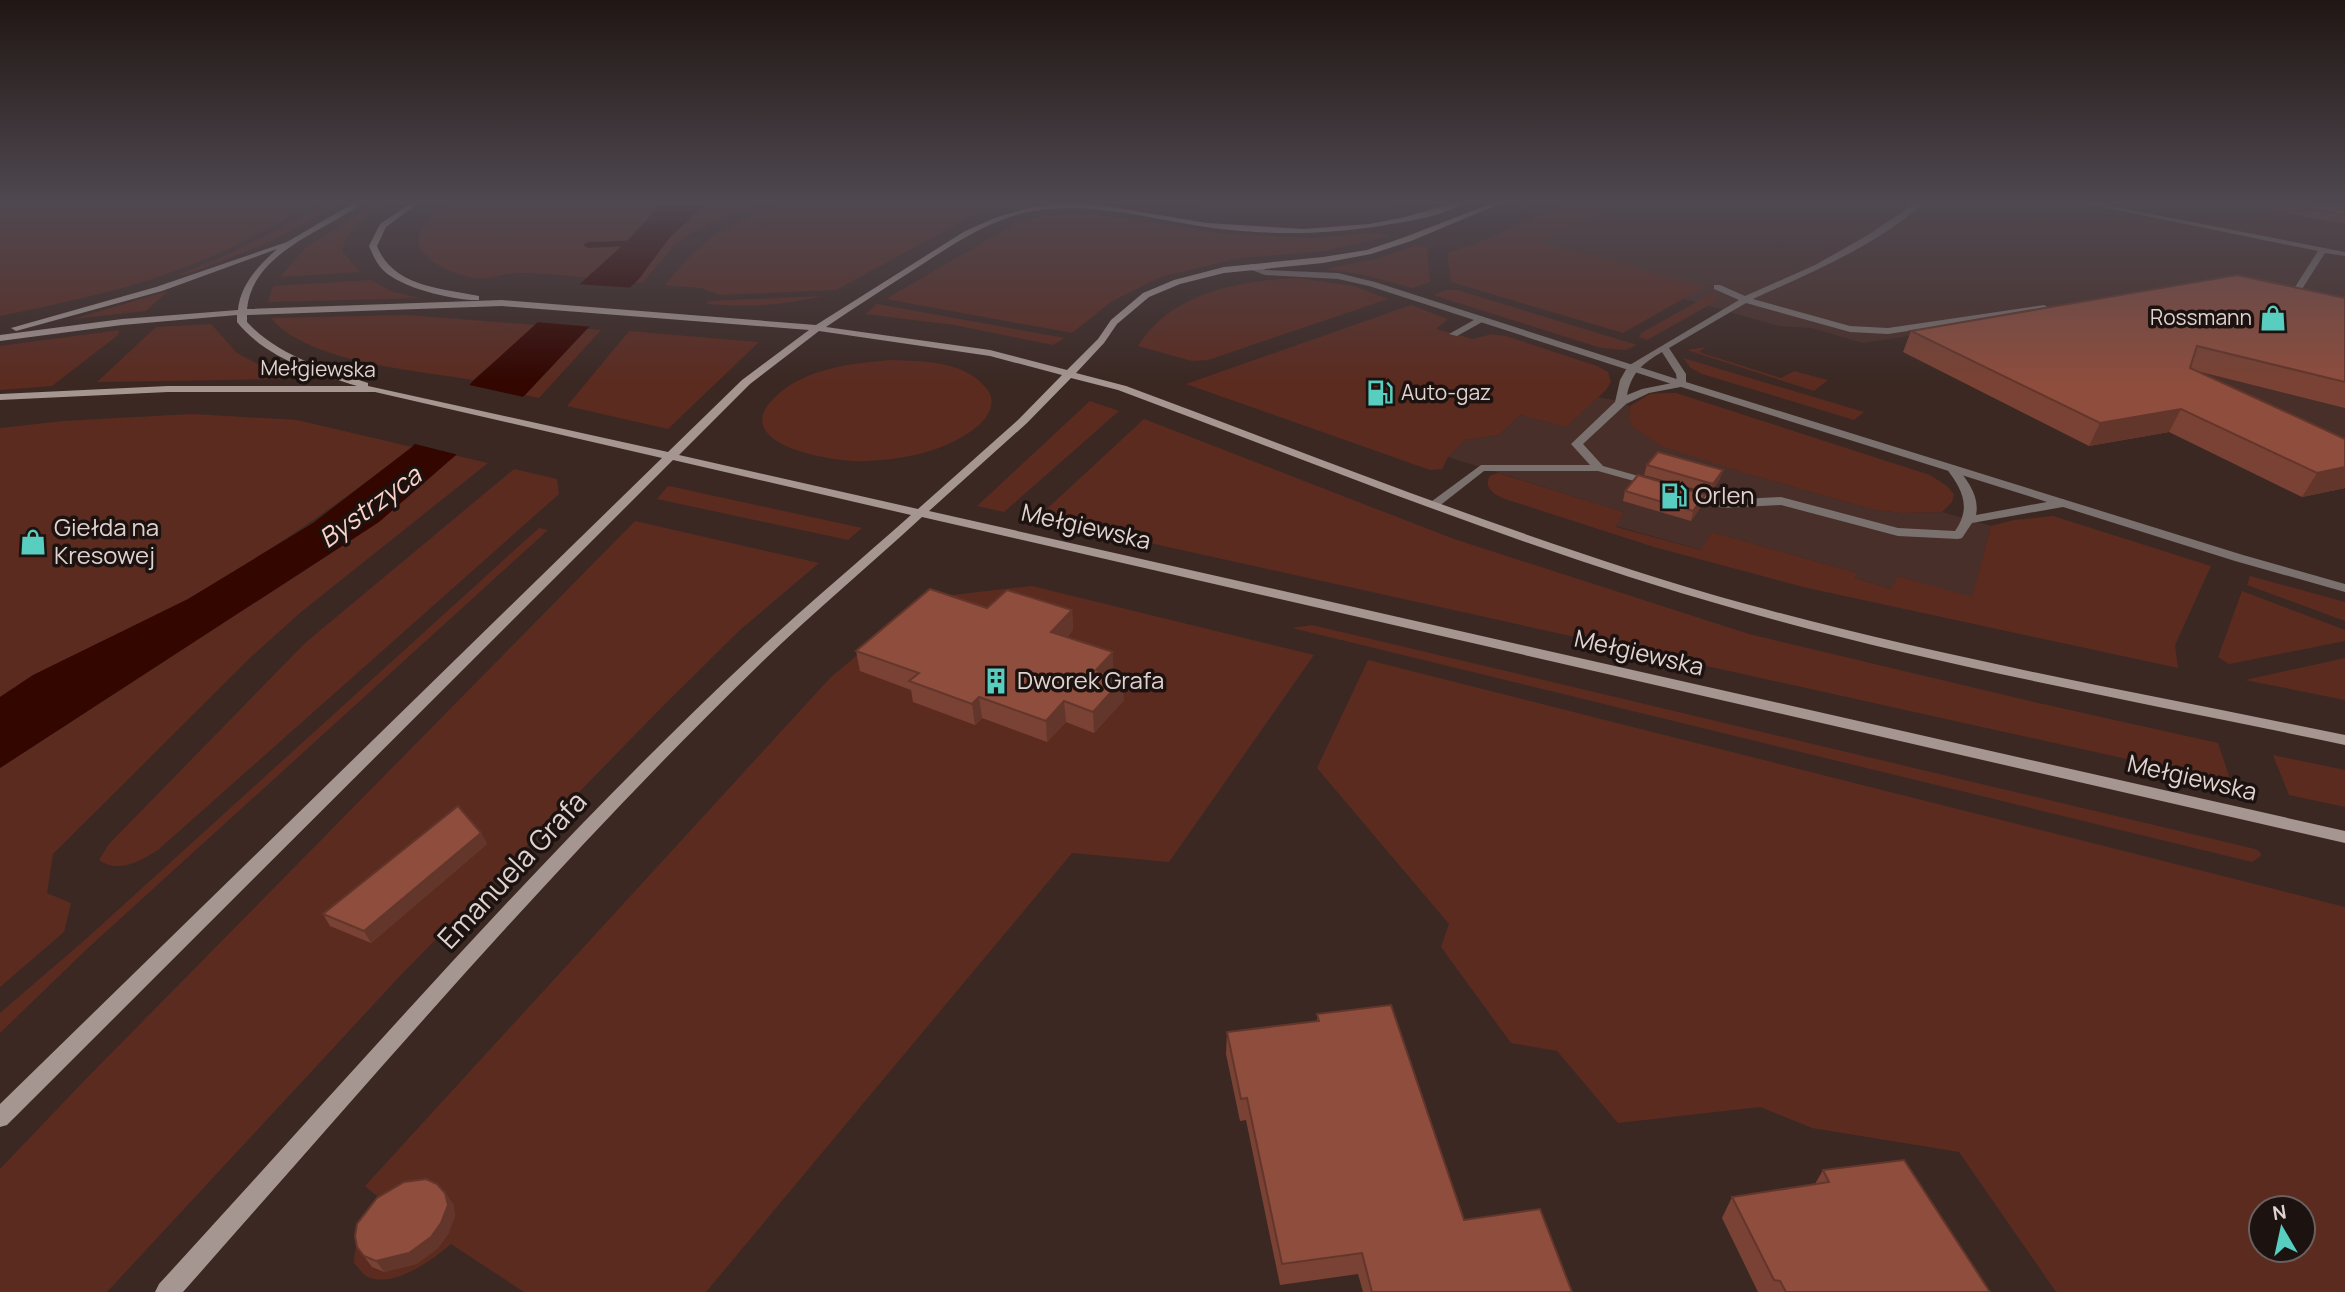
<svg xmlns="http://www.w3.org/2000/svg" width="2345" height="1292" viewBox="0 0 2345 1292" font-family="Manrope,sans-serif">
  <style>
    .built { fill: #492f29 }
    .green { fill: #5b2b20; fill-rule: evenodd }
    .water { fill: #330600 }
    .pier { fill: #3b2823 }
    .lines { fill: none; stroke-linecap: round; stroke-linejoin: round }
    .stream { fill: #330600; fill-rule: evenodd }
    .service { fill: #7a706d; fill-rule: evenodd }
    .minor { fill: #7a706d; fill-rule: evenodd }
    .secondary { fill: #a69692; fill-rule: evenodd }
    .wall { fill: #7a4234 }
    .shaded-wall { fill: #63362b }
    .building { fill: #8e4d3d; stroke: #63362b; stroke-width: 2 }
    .labels { text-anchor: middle; stroke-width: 7; stroke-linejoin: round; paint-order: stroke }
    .far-poi-label { font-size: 21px; fill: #dfd2cf; stroke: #1c1311; text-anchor: end }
    .far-street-label { font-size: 21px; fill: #dfd2cf; stroke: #1c1311 }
    .poi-label { font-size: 24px; fill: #dfd2cf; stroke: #1c1311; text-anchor: start }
    .street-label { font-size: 24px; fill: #dfd2cf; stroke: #1c1311 }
    .water-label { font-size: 26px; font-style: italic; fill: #fbd2c7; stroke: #1c1311 }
    .near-street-label { font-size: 28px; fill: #dfd2cf; stroke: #1c1311 }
  </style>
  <rect width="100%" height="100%" fill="#3b2823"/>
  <path class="built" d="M1570,202H2345V470L1942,331L1863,343L1811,328L1779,326L1481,241Z
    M1597,397L1620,401L1630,406L1629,417L1708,460L1748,474L1875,510L1902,513L1942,512L1991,526L1972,598L1898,576L1892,589L1855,578L1857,573L1715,533H1711L1702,550L1616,526L1624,512L1448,457L1465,440L1499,435L1520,415L1566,427Z"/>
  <path class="green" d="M0,202H318C271,227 223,255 172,272C117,292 58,304 0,316Z
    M330,202H345L263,245L185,275L180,274L227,255Z
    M379,202H389C368,215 348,226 342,251L360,272L280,277L305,248Z
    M456,202H757L688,235L673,247L642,283C602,280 560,273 519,273C505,273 490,280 476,278C458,276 410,259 420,233C425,219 444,210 456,202Z
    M783,202H1036L993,209L969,218L836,290L720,295L701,288L665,285C706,234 724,227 783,202Z
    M1178,202H1414C1330,217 1263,217 1178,202Z
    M1570,202H1626L1540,242L1704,287L1623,333L1451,282L1447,253L1489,239Z
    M1088,213L1225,234L1314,238L1376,232L1389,236L1326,251L1240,258L1160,277L1111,302L1072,333L886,299L1018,222L1042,216Z
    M1417,245L1427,248L1430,282L1413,288L1360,274L1324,269L1376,259Z
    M1299,278L1354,286L1388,299L1208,360L1192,361L1138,346C1171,292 1242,280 1299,278Z
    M371,280L393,292L420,298L268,302L273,286Z
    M1446,290H1457L1637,345L1626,350L1601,348L1433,295Z
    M168,291L146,311L73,319Z
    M1711,294H1715L1717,298L1715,302L1647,340L1639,337L1641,333Z
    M822,296C783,306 747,307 707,304L708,301Z
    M877,304L1065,338L1053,345L954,325L865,314Z
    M1411,305L1448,319L1436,329L1473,339L1492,334L1506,336L1597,366L1608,372L1611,382L1606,390L1566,427L1520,415L1499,435L1465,440L1448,457L1442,469L1430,470L1186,384Z
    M408,315L537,325L473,380C416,370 308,363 271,318Z
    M211,324L237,353L286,379L97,382L156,327Z
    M587,329L601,330L539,398L525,395Z
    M119,330L118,335L52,386L0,390V346Z
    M629,331L759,342L668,429L567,406Z
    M1706,347L1699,352L1781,378L1794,371L1828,380L1814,391L1687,350Z
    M1683,358L1864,412L1854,420L1702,374L1691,368Z
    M892,360C923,361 965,361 986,388C997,400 990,415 979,425C948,452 899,461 858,461C830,461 725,444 776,396C806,368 853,363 892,360Z
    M1665,393H1676L1930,475L1947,486L1954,494L1952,502L1942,512L1902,513L1875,510L1748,474L1661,446L1633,427L1629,417L1630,406L1650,394Z
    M1090,401L1119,411L1004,512L977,506Z
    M192,414L297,420L412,447C340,503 268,554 188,599C126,633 59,658 0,697V428L63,421Z
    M1144,419L1454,539L1749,634L2034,702L2218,743L2231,782L1037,518Z
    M454,455L488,463L301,612L252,656L53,854L47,893L71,903L64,932L0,987V768L379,522Z
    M514,469L557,479L559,494L158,850C140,861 119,874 99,860L109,844L305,643Z
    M1498,473L1624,512L1616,527L1701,550L1711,533H1715L1857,573L1855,578L1891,589L1898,576L1972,597L1991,526L2014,520L2053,516L2211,566L2175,645L2178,668L1803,587L1654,547L1502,498C1493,493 1483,487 1490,476Z
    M668,486H669L862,528L848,540L657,499Z
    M635,521L819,563L740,630L662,707L399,977L107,1292H0V1169L83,1082Z
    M539,528L548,530L88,948L0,1033V1013L87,938Z
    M2250,576L2345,602V621L2247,585Z
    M1032,586L1314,655L1169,862L1072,853L706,1292H524L451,1244C432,1260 392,1290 366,1276C362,1273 357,1266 354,1263C355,1236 367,1222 384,1202L365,1186L831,677L926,598Z
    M2242,591L2345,630V641L2229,664L2218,657Z
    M1312,625L2255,849L2260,852L2261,856L2252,862L1292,628Z
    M2345,658V700L2245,680Z
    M1368,660L2345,907V1292H2056L1959,1152L1812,1128L1760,1107L1618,1123L1557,1051L1511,1043L1441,947L1449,924L1317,768ZM2261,1208H2303V1250H2261Z
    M2273,755L2345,770V807L2289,795Z"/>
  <path class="water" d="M663,202H708L670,237L639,279L587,329L525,395L379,522L0,768V697L33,675L188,599L313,523L412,447L473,381L625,243Z"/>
  <path class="pier" d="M576,284L635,288L594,327L535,322Z
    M465,384L528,398L459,455L411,443Z"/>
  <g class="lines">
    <path class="stream" d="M645,240L648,241V245L588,248L583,245L588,242Z"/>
    <path class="service" d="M1917,202H1925C1876,246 1812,272 1753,299L1850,326L1888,328L2044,305L2049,308L2047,310L1888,334L1850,332L1746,303L1669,348L1686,374V386L1649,393L1626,404L1583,444L1603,466L1656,481V485L1652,486L1598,471H1484L1438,507H1430L1428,504L1481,465H1590L1571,444L1615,402L1620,380L1628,366L1739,300L1714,289V285H1720L1745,296L1815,265L1868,235ZM1662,352L1676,374L1677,382L1642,389L1627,395C1632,372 1642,364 1662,352Z
      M2077,202H2090L2345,252V256L2325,253L2295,300L2292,301L2288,298L2318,251Z
      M1481,316L1486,319L1484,321L1457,336L1449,334Z
      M1952,465L1956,466C1967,480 1980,496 1976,515L2063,499L2069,503L2063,507L1972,523L1962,538L1958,539L1898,536L1781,505L1723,508L1684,496L1682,494L1688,490L1723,500L1781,497L1898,528L1955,531C1972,507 1962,489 1946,468Z"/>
    <path class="minor" d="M1252,264L1266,270L1338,273L1375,282L1686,382L2243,555L2345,584V592L2235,561L1678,386L1369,286L1338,279L1265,275L1249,269V265Z"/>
    <path class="secondary" d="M355,202H364C326,231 253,251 247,309L502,300L816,325L965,231L997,217L1034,207L1056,204L1100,205L1207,223L1304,229L1369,224L1401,218L1457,202H1467C1446,215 1415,220 1391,224C1330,235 1268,236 1206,227C1149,219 1092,201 1033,211C989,219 952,245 915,269C885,288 855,307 826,327L990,350L1067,370L1098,339L1111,320L1143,293L1174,280L1224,267L1323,257L1367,250L1405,237L1495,202H1504L1411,241L1371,254L1323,263L1224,273L1180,284L1149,297L1117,324L1104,343L1076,373L1126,386C1331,462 1535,545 1746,604C1943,658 2145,694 2345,735V745C2142,702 1936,666 1736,609C1526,550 1323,466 1118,390L1071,378L1027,423L929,511L2345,831V843L922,517C868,567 811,614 759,665C555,863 371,1080 183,1292H155L159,1284C352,1074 541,854 749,659C802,609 857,563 911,515L673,460L7,1125L0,1127V1104L662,458L375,392H168L0,400V394L168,386H357C314,372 267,359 237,322V315L122,325L0,341V335L122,319L238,310C240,285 259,265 277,249L162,291L16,331L11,328L156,287L287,242ZM502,306L809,330L742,380L668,452L368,386V383C325,369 278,356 247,322V315ZM819,331L990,356L1062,375L1019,419L918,509L679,455L750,384Z
      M412,202H420L386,227L377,246C393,287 441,288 479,296V300C455,301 401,288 383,270C376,263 373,255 369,246L380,224Z"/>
  </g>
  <path class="wall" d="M2228,202H2345V224Z
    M2345,298V408L2193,370L2345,439V488L2302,497L2169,432L2089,446L1903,352L1911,331Z
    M1647,465L1720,479L1710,493L1644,475Z
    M1625,491L1705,495L1702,505L1691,521L1623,501Z
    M987,608L1072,610L1073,630L1067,637L1113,672L1111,675L1124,700L1094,733L1066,722L1047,742L982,718L975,725L913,702L911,690L860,671L856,651Z
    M481,833L487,844L371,943L330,926L323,914Z
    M1317,1014L1464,1220L1572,1292H1363L1358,1274L1280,1285L1246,1120L1240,1121L1226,1054L1227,1032L1317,1021Z
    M1823,1170L1990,1292H1758L1722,1218L1732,1197L1815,1184Z
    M445,1193L453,1204L455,1216L448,1234L438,1248L416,1264L384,1272L372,1267L357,1247Z"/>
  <path class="shaded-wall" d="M2181,409L2169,432L2089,446L2100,423Z
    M2345,467V488L2302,497L2317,473Z
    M1723,470L1720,479L1710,493L1713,484Z
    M1705,495L1702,505L1691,521L1693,511Z
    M1072,610L1073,630L1052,652L1051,632Z
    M1113,652V672L1097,690L1096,670Z
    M1123,679L1124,700L1094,733L1093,712Z
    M979,697L982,718L975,725L972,704Z
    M1064,701L1066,722L1047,742L1046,721Z
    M481,833L487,844L371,943L364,931Z
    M445,1193L453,1204L455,1216L448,1234L438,1248L416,1264L384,1272L376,1261Z"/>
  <path class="building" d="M2270,202H2345V215Z
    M2237,275L2345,298V382L2197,346L2190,368L2345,439V467L2317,473L2181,409L2100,423L1911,331Z
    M1658,452L1723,470L1713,484L1647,465Z
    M1638,475L1705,495L1693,511L1625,491Z
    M930,589L987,608L1007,590L1072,610L1051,632L1113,652L1096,670L1123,679L1093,712L1064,701L1046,721L979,697L972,704L909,681L919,673L856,651Z
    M458,806L481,833L364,931L323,914Z
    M1391,1005L1464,1220L1540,1209L1572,1292H1372L1362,1253L1282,1264L1247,1098L1241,1099L1227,1032L1319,1021L1317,1014Z
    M1904,1160L1990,1292H1786L1780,1281L1774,1280L1732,1197L1829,1182L1823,1170Z
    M426,1179L437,1184L445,1193L448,1205L441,1223L431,1237L409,1253L376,1261L364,1256L357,1247L355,1236L357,1224L377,1198L404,1182Z"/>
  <linearGradient id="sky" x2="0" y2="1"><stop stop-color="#201613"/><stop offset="0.53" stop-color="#4f4850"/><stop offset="1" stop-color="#4f4850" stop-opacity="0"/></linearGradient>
  <rect width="2345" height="382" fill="url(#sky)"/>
  <defs>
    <g id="shop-bare" transform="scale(2.1)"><path d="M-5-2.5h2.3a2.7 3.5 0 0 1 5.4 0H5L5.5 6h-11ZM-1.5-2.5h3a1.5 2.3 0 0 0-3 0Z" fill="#58cec0" stroke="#1c1311" stroke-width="2.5" paint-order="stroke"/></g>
    <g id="fuel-bare" transform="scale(2.1)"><path d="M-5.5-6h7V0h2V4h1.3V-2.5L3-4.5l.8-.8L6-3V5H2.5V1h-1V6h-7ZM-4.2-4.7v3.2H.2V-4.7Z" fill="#58cec0" stroke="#1c1311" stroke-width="2.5" paint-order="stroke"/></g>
    <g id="building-bare" transform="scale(2.1)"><path d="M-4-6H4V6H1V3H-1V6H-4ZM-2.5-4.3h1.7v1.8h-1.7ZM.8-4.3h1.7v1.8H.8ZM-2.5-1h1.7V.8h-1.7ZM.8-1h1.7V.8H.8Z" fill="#58cec0" stroke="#1c1311" stroke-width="2.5" paint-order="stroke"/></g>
  </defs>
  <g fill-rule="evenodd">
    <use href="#shop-bare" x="2273" y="318"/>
    <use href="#fuel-bare" x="1380" y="393"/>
    <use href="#fuel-bare" x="1674" y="496"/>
    <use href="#shop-bare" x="33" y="542"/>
    <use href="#building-bare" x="996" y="681"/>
  </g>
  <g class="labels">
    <g class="far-poi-label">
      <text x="2252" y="325">Rossmann</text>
      <text x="1401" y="400" text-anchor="start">Auto-gaz</text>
    </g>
    <g class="far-street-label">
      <text transform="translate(318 369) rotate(1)" y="7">Mełgiewska</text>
    </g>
    <g class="poi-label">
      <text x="1695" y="504">Orlen</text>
      <text x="54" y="536">Giełda na<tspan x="54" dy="28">Kresowej</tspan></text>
      <text x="1017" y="689">Dworek Grafa</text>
    </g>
    <g class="street-label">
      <text transform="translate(1086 527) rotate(13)" y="8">Mełgiewska</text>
      <text transform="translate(1639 653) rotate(13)" y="8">Mełgiewska</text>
      <text transform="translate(2192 778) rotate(13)" y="8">Mełgiewska</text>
    </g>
    <g class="water-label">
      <text transform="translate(370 507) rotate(-36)" y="9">Bystrzyca</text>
    </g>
    <g class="near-street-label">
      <text transform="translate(512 870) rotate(-47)" y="10">Emanuela Grafa</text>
    </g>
  </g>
  <g transform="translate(2282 1229) rotate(351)"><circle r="33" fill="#1c1311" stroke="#6a5f5d" stroke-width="2"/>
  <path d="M0-5L12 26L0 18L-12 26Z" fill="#58cec0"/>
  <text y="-10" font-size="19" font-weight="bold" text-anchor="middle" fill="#dfd2cf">N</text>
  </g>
</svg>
